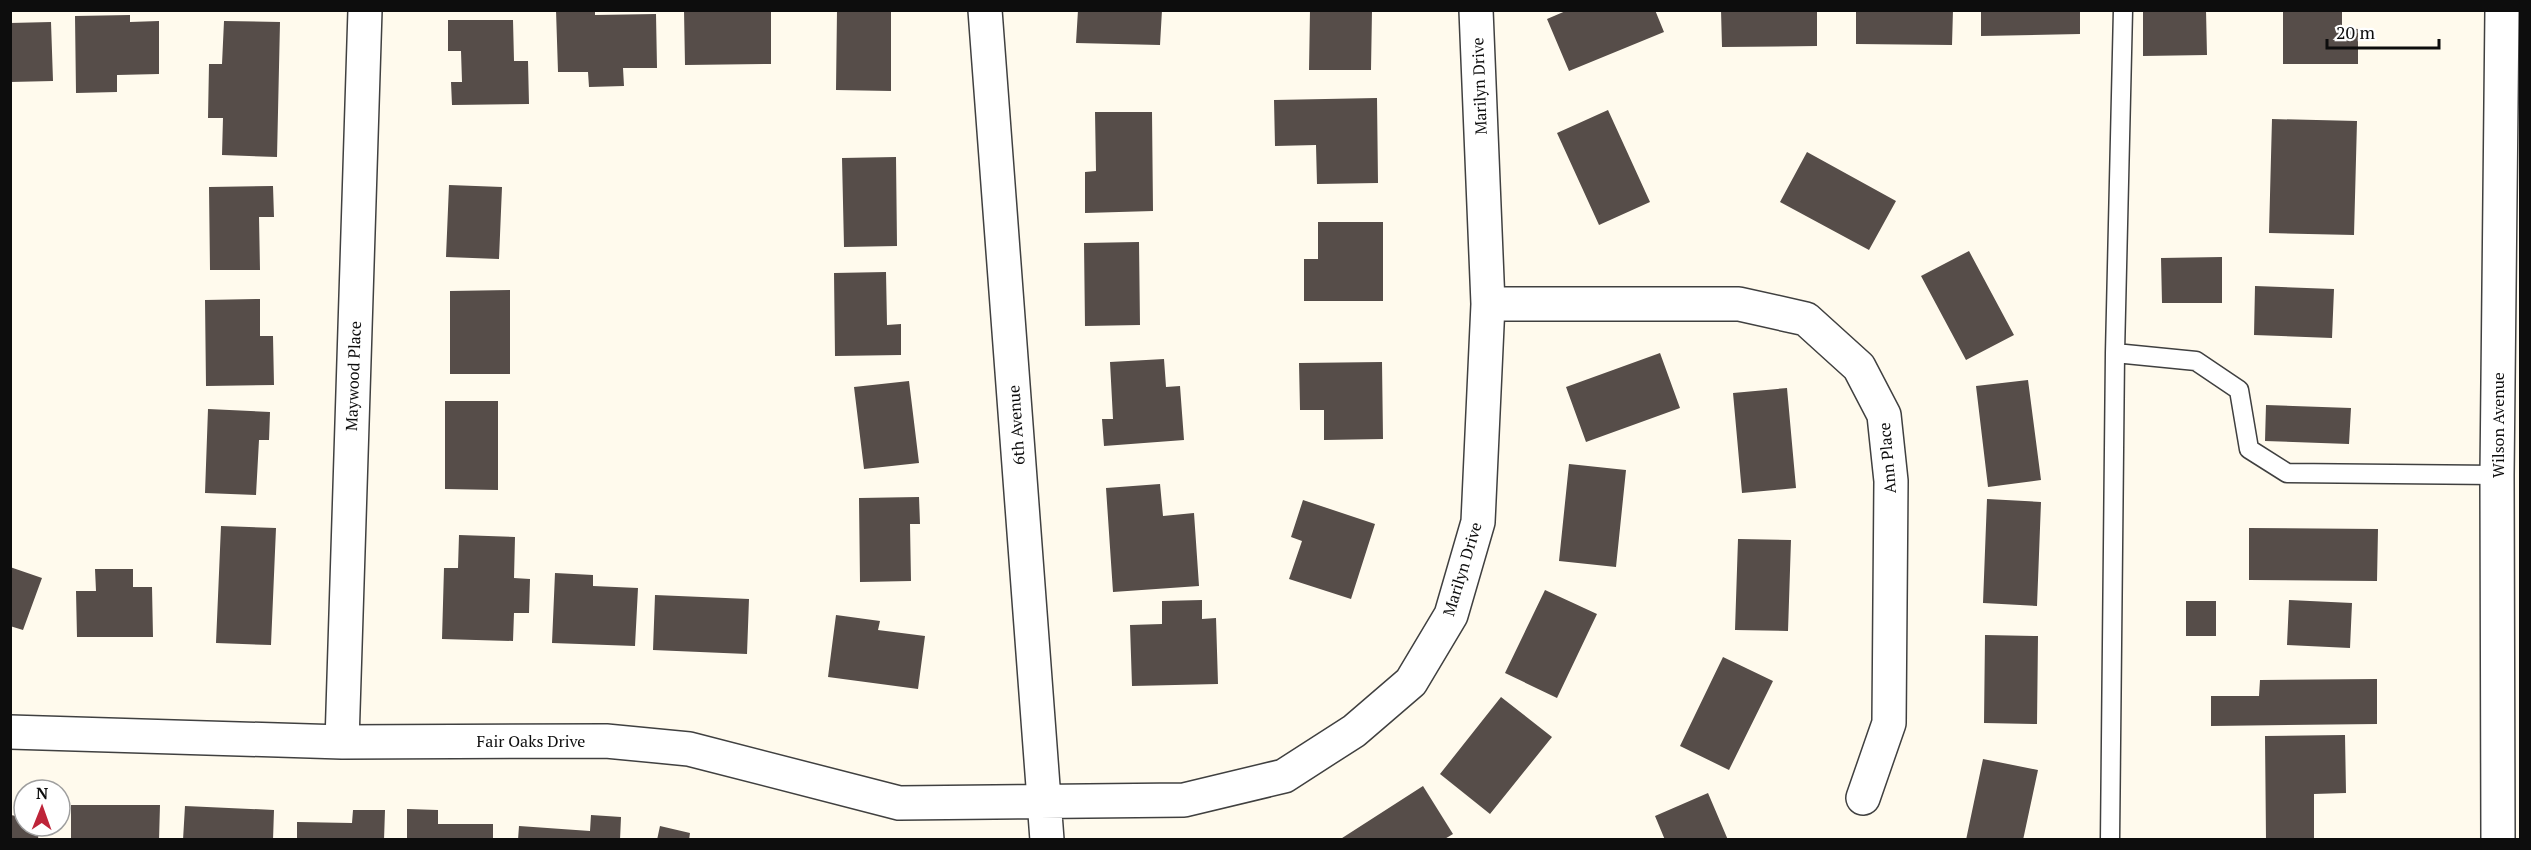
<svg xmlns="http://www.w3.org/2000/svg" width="2531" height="850" viewBox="0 0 2531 850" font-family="'PT Serif',serif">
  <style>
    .building { fill: #564d49 }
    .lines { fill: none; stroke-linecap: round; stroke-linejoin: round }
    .lane-casing { stroke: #404040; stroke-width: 21 }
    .street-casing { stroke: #404040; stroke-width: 36 }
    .lane { stroke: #fff; stroke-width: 18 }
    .street { stroke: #fff; stroke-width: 33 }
    .labels { text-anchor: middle; stroke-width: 6; stroke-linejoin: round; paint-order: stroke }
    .street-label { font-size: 16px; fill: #0d0d0d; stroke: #fff }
  </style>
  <rect width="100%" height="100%" fill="#fffaed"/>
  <path class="building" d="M556,10H595V15L656,14L657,68H623L624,86L589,87L588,72H558Z
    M684,10H771V64L685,65Z
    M837,10H891V91L836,90Z
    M1078,10H1162L1160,45L1076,43Z
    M1310,10H1372L1371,70H1309Z
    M1568,10H1655L1664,32L1569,71L1547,19Z
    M1721,10H1817V46L1722,47Z
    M1856,10H1953L1952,45L1856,44Z
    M1981,10H2080V34L1981,36Z
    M2143,10H2206L2207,55L2143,56Z
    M2283,10H2342V28L2358,29V64H2283Z
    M130,15V22L159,21V74L117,75V92L76,93L75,16Z
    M448,20H513L514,61H528L529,104L452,105L451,82H462L461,51H448Z
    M224,21L280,22L277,157L222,155L223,118H208L209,64H222Z
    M51,22L53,81L10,82V23Z
    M1377,98L1378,183L1317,184L1316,145L1275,146L1274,100Z
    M1608,110L1650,202L1599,225L1557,133Z
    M1095,112H1152L1153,211L1085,213V172L1096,171Z
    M2272,119L2357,121L2354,235L2269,233Z
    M1807,152L1896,201L1869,250L1780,202Z
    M896,157L897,246L844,247L842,158Z
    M449,185L502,187L499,259L446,257Z
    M273,186L274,217H259L260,270H210L209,187Z
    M1318,222H1383V301H1304V259H1318Z
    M1139,242L1140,325L1085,326L1084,243Z
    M1969,251L2014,335L1966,360L1921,276Z
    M2222,257V303H2162L2161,258Z
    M886,272L887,325L901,324V355L835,356L834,273Z
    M2255,286L2334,289L2332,338L2254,335Z
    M510,290V374H450V291Z
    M260,299V336H273L274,385L206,386L205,300Z
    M1660,353L1680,408L1586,442L1566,387Z
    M1164,359L1166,387L1180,386L1184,440L1104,446L1102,419H1113L1110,362Z
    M1382,362L1383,439L1324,440V410H1300L1299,363Z
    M2028,380L2041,480L1988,487L1976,386Z
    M909,381L919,463L864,469L854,387Z
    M1787,388L1796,488L1742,493L1733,393Z
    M445,401H498V490L445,489Z
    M2266,405L2351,408L2349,444L2265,441Z
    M208,409L270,412L269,440H259L256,495L205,493Z
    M1569,464L1626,470L1616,567L1559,561Z
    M1160,484L1163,516L1194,513L1199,586L1113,592L1106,488Z
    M919,497L920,524H910L911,581L860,582L859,498Z
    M1987,499L2041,502L2037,606L1983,603Z
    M1303,500L1375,524L1351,599L1289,579L1302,541L1291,537Z
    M221,526L276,528L271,645L216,643Z
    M2249,528L2378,529L2377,581L2249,580Z
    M459,535L515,537L514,578L530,579L529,613H514L513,641L442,639L444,568H458Z
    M1738,539L1791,540L1788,631L1735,630Z
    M10,567L42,578L23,630L10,626Z
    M95,569H133V587H152L153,637H77L76,591H96Z
    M555,573L593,575V586L638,588L635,646L552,643Z
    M1545,590L1597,614L1557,698L1505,673Z
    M655,595L749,599L747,654L653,650Z
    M1202,600V619L1216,618L1218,684L1132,686L1130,625L1162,624V601Z
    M2289,600L2352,603L2350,648L2287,645Z
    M2186,601H2216V636H2186Z
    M836,615L880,621L878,630L925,636L918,689L828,677Z
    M1985,635L2038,636L2037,724L1984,723Z
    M1723,657L1773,681L1729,770L1680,746Z
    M2377,679V724L2211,726V696H2259L2260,680Z
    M1501,697L1552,737L1490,814L1440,774Z
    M2345,735L2346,793L2314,794V840H2266L2265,736Z
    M1983,759L2038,770L2023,840H1966Z
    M1423,786L1453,834L1443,840H1339Z
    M1708,793L1728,840H1665L1655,816Z
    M71,805H160L159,840H71Z
    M185,806L274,810L273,840H183Z
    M407,809L438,810V824H493V840H407Z
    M353,810H385L384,840H297V822L352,823Z
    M10,815L24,817V826H39L38,840H10Z
    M591,815L621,817L620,840H518L519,826L590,831Z
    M660,826L690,833L689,840H657Z"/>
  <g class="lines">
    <g class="lane-casing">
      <path id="lane" d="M2115,353L2196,361L2239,390L2249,449L2287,473L2497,475
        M2110,840L2115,353L2123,10"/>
    </g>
    <g class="street-casing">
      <path id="street" d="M985,10L1047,840
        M1488,304H1739L1806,319L1859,367L1884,415L1891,481L1889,723L1863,798
        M10,732L342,742L606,741L689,749L899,803L1184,800L1284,776L1354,731L1411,682L1451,615L1478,522L1488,304L1476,10
        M342,742L365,10
        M2498,840L2497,475L2502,10"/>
    </g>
    <use href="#lane" class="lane"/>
    <use href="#street" class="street"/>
  </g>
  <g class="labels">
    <g class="street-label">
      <text transform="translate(1479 86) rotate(-92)" y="6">Marilyn Drive</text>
      <text transform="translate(353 376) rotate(-88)" y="6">Maywood Place</text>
      <text transform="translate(1016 425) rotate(-94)" y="6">6th Avenue</text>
      <text transform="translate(2498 425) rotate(-90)" y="6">Wilson Avenue</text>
      <text transform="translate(1887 458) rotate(-95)" y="6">Ann Place</text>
      <text transform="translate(1462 569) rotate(-73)" y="6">Marilyn Drive</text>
      <text x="531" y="747">Fair Oaks Drive</text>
    </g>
  </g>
  <rect width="2531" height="850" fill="none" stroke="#0d0d0d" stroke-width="24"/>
  <g transform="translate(42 808) rotate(1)"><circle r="28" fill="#ffffff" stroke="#9e9e9e" stroke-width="1.5"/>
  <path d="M0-4.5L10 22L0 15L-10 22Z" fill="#be2439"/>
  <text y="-9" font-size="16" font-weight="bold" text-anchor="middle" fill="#0d0d0d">N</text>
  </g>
  <path d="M2327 39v9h112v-9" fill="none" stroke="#0d0d0d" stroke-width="3"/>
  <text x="2336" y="39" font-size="18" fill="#0d0d0d" stroke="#ffffff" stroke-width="4.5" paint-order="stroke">20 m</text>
</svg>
